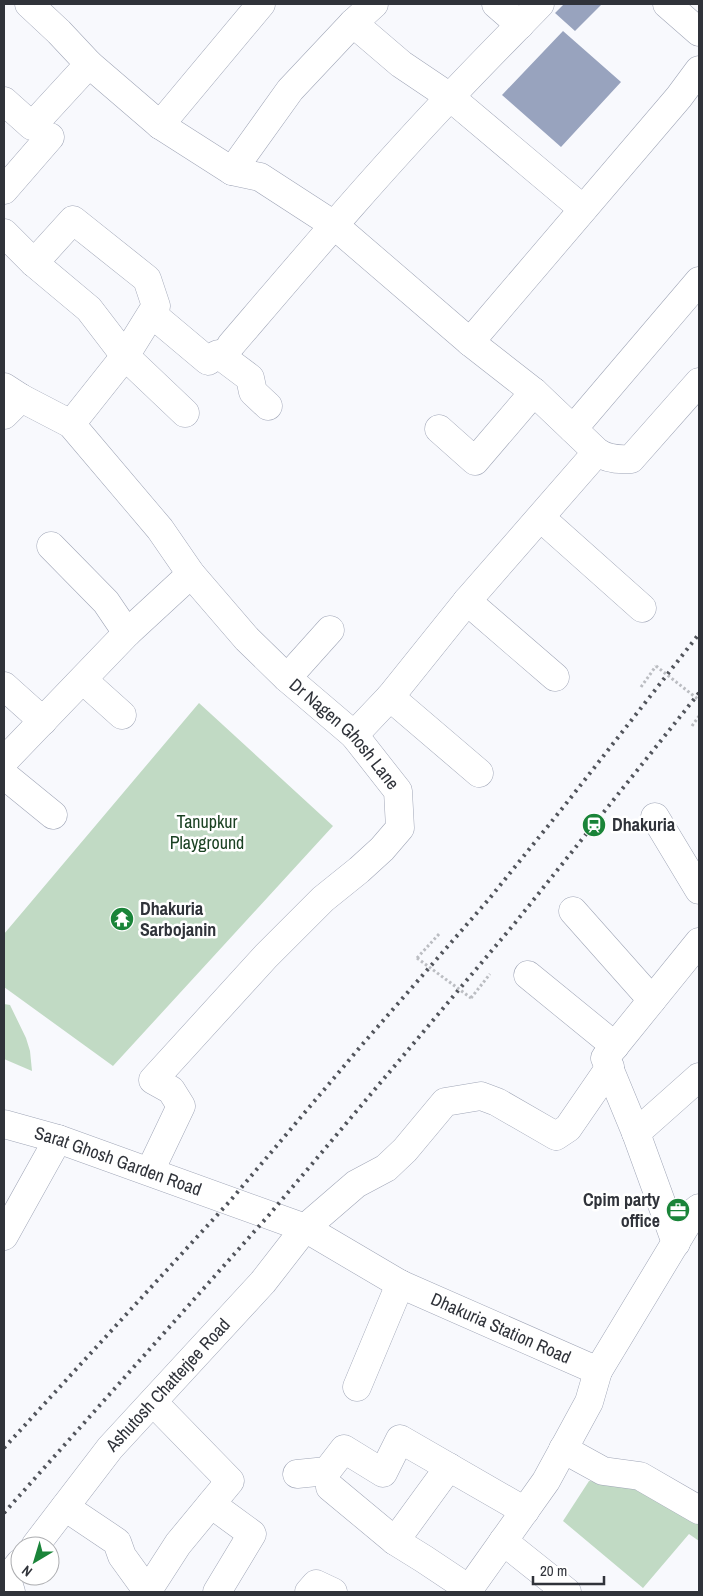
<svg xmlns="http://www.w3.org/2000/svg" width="703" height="1596" viewBox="0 0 703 1596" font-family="'Archivo Narrow',sans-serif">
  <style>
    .green { fill: #c1dac4 }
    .water { fill: #98a3be }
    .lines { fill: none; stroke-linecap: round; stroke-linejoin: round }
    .minor-casing { stroke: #a0a6b7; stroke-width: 29 }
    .path { stroke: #bbbdc2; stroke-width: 3; stroke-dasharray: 2.5 2.5; stroke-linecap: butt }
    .minor { stroke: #fff; stroke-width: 28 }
    .rail { stroke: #52555c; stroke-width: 4; stroke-dasharray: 2.5 5; stroke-linecap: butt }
    .path-bridge { stroke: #bbbdc2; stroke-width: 3; stroke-dasharray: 2.5 2.5; stroke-linecap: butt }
    .labels { text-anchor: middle; stroke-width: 5; stroke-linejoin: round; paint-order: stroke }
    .street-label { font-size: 18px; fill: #30333a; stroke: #fff }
    .park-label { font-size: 18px; fill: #1b4223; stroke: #fff }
    .poi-label { font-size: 18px; font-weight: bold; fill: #30333a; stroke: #fff; text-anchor: start }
  </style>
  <rect width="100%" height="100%" fill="#f8f9fd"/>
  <path class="green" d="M199,703L333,826L113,1066L4,987V934Z
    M4,1004L10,1005L26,1038L30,1051L32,1071L4,1059Z
    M589,1481L637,1484L699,1513V1541L689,1534L643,1588L563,1521Z"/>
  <path class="water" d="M564,4H602L575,31L555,13Z
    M563,31L621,82L561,147L502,95Z"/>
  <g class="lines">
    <g class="minor-casing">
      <g id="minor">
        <path d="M29,4L59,32L89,64L160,125L232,171L260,177L334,225L470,342L534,392L597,452C607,459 618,460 631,459L699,382"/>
        <path d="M496,4L520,25"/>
        <path d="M667,4L699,32"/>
        <path d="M353,23L401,64L450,97L583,209"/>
        <path d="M4,101L32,126L89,64"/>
        <path d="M160,125L261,4"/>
        <path d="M232,171L290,90L353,23L374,4"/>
        <path d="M4,190L50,137"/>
        <path d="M4,233L34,263L89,309L125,356L185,413"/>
        <path d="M34,263L73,220L147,279L156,306L125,356L71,424"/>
        <path d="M152,314L208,361L218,354L250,378L253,392L268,406"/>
        <path d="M470,342L679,97L699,70"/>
        <path d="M231,345C303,261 374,177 450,97C480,65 510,35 540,4"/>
        <path id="s1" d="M4,387L21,398L71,424L160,529L191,574L247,639L287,678L354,735L398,791L400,828L382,849L359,870L323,899L266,956L153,1080L171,1090L181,1106L150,1171"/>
        <path d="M4,415L21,398"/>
        <path d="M439,429L475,461L534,392"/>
        <path d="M573,429L699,281"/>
        <path d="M541,518L642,608"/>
        <path d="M51,546L106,602L127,633"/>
        <path d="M467,601L555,677"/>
        <path d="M287,678L330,630"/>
        <path d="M83,680L122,715"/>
        <path d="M4,686L43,721"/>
        <path d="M390,697L479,773"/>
        <path d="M354,735L390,697L467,601L597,452"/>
        <path d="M4,761L127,633L191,574"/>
        <path d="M4,775L53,815"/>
        <path d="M655,817L699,890"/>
        <path d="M573,911L652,1000"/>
        <path d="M528,975L615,1046"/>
        <path id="s2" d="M4,1124L58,1139L305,1228L400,1284L598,1371L694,1212L699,1208"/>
        <path d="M636,1133L699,1077"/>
        <path d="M4,1236L58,1139"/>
        <path d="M676,1243L636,1133L605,1058L699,942"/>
        <path d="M357,1387L400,1284"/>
        <path d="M563,1449L603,1471L640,1476L699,1510"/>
        <path d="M297,1474L327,1471L344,1449L383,1473L400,1439L525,1511"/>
        <path d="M330,1487L395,1541L424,1559L469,1589"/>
        <path d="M211,1504L252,1534L217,1592"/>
        <path d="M65,1507L117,1542L122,1556L148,1592"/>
        <path d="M395,1541L449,1467"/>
        <path d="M503,1541L567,1592"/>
        <path id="s3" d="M35,1546L110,1448L263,1282L305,1228L356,1184L386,1168L405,1150L445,1102L481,1096L497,1102L556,1136L568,1128L610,1067"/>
        <path d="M11,1592L7,1579L20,1563"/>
        <path d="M147,1592L178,1544L230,1481L153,1402"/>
        <path d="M309,1592L316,1584L333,1592"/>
        <path d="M467,1592L546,1481L589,1402L598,1371"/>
      </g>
    </g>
    <path class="path" d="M641,687L656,666
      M692,726L699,716
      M417,958L440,933
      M471,998L490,974"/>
    <use href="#minor" class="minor"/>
    <path class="rail" d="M4,1448L230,1201L361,1046L489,899L565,805L699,634
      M4,1513L269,1215L515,923L699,693"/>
    <path class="path-bridge" d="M656,666L699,700
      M417,958L471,998"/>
  </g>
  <defs>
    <g id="station-disc" transform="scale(1.25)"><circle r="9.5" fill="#1a8439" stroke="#fff"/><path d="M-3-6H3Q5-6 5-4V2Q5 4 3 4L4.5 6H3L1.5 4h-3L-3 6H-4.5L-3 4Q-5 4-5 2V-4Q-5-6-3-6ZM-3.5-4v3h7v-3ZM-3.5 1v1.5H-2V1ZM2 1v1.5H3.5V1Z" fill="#fff"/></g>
    <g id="temple-disc" transform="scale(1.25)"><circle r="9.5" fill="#1a8439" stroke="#fff"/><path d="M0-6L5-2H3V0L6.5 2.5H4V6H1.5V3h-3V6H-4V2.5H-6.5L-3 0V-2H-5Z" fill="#fff"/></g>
    <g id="office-disc" transform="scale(1.25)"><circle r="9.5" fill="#1a8439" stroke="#fff"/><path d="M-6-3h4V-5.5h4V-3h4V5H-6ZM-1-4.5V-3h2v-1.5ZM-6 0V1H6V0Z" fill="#fff"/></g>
  </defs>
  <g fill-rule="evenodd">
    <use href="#station-disc" x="594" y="825"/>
    <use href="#temple-disc" x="122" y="919"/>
    <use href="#office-disc" x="678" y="1210"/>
  </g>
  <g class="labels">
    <g class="street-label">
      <text dy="6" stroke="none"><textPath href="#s1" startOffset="491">Dr Nagen Ghosh Lane</textPath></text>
      <text dy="6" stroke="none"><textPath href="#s2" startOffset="120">Sarat Ghosh Garden Road</textPath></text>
      <text dy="6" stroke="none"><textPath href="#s2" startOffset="539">Dhakuria Station Road</textPath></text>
      <text dy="6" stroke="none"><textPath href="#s3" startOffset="209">Ashutosh Chatterjee Road</textPath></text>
    </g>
    <g class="park-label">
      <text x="207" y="828">Tanupkur<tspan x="207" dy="21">Playground</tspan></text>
    </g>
    <g class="poi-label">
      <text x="612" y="831">Dhakuria</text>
      <text x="140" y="915">Dhakuria<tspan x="140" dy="21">Sarbojanin</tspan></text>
      <text x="660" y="1206" text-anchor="end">Cpim party<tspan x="660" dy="21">office</tspan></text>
    </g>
  </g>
  <rect width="703" height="1596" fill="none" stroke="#30333a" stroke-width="10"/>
  <g transform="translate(35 1561) rotate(218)"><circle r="24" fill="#ffffff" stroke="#acadb0"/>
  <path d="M0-4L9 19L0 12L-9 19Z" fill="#1a8439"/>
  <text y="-8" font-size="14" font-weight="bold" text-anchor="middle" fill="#30333a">N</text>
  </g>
  <path d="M533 1576v8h71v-8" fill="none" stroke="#30333a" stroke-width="2.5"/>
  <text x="540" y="1576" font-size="15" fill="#30333a" stroke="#ffffff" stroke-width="4" paint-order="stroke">20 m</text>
</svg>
